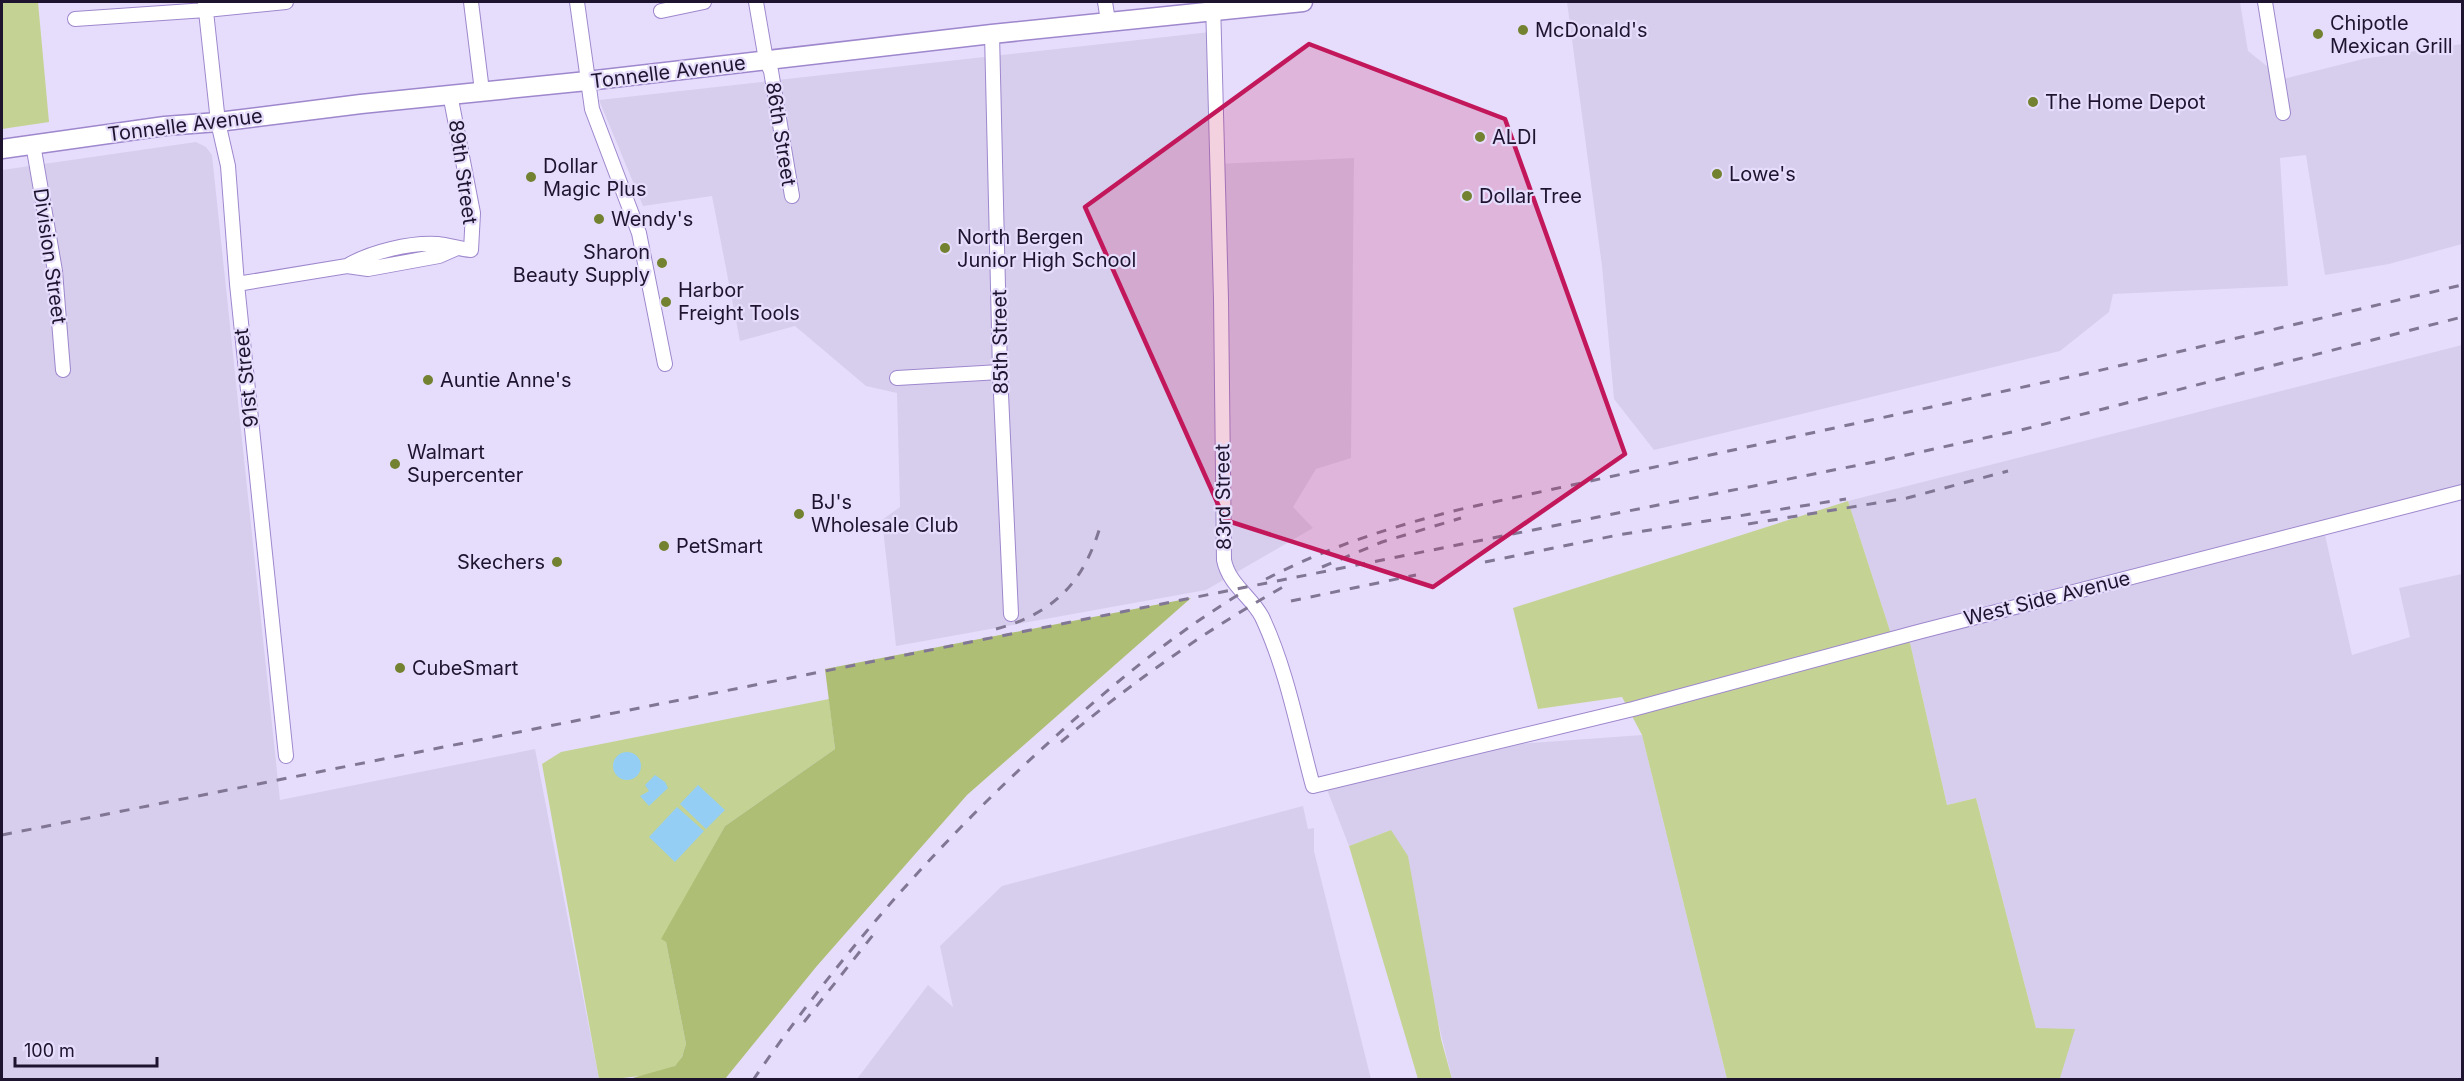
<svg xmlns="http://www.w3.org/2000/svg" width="2464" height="1081" viewBox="0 0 2464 1081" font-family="Inter,sans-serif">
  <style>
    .built { fill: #d7ceee }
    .green { fill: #c4d393 }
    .forest { fill: #aebe74 }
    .water { fill: #95cef4 }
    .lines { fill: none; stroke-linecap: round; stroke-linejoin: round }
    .minor-casing { stroke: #9e87cd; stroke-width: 16 }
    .major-casing { stroke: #9e87cd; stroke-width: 21 }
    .minor { stroke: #fff; stroke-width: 14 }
    .major { stroke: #fff; stroke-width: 18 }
    .rail { stroke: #817794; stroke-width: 3; stroke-dasharray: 10 10; stroke-linecap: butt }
    .marked { fill: #c2185b; fill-opacity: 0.2; stroke: #c2185b; stroke-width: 4.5; stroke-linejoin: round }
    .poi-dot { fill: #738230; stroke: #e6ddfc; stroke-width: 2 }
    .labels { text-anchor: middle; stroke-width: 4.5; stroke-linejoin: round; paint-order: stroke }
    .poi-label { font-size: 20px; fill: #1e142f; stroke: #e6ddfc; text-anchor: start }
    .street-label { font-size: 20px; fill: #1e142f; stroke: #e6ddfc }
  </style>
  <rect width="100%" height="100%" fill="#e6ddfc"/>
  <path class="built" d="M1567,2H2240L2248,51L2283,79L2363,59L2462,44V244L2389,264L2325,275L2306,155L2280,158L2288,286L2113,294L2109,312L2060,351L1654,450L1614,399L1602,266Z
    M1210,32L1216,164L1354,158L1351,458L1316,469L1293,507L1313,528L1206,590L896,646L882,520L900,507L897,393L866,386L795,326L740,341L712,196L643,206L599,100Z
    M196,142L206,147L212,155L280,800L535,749L599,1079L2,1080V170Z
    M2462,345V487L2323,526L2352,655L2410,637L2399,588L2462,574V1079L2060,1078L2036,1028L1976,798L1947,805L1908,634L1892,637L1848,501Z
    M1642,735L1727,1079H1452L1391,830L1349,846L1326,787L1474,747Z
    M1303,806L1308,829L1314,828V851L1371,1079H857L928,985L953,1007L940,946L1002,886Z"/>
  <path class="green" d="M2,2H38L49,122L2,129Z
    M1848,501L1892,637L1908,634L1947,805L1976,798L2036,1028L2075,1029L2060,1078L2062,1079H1727L1642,735L1622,697L1538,709L1513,608Z
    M829,699L835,749L725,826L662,939L666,942L686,1044C684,1051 682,1060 676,1065C664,1076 616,1079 599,1079L542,764L561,752Z
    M1391,830L1408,856L1441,1039L1452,1079H1418L1349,846Z"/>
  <path class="forest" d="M1191,598L967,795L816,967L725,1079H629L675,1066L682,1057L686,1044L666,942L661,939L725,826L835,749L825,669Z"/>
  <path class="water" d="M613 766a14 14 0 1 1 28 0a14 14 0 1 1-28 0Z
    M655,775L665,782L668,788L649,806L640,796L649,791L645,785Z
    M698,785L725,810L706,829L680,804Z
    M677,807L704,831L675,862L649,837Z"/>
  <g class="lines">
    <g class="minor-casing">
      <path id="minor" d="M205,2L218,122L228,166L237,284L286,756
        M471,2L482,91
        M577,2L592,109L639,233L665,364
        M756,2L766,60L771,71L792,196
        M1105,2L1108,21
        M1213,2L1221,299L1224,560C1229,585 1251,596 1262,617C1287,670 1298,731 1313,786L1633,709L1918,632L2462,492
        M2265,2L2283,113
        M661,11L704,2
        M75,19L206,10L286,2
        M992,34L1000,372L1011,614
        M33,144L55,271L63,370
        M347,266C370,252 411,242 438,244C449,245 459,249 471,250L473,213L450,94
        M237,284L347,266L368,269L439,256L455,249
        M897,378L1000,372"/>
    </g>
    <g class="major-casing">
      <path id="major" d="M2,149L165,126L218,122L361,104L587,81L992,34L1303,2"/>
    </g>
    <use href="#minor" class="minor"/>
    <use href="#major" class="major"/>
    <path class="rail" d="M1748,524L1907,498L2008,471
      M1485,562L1618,535L1846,499
      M1322,567L1382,542L1461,518
      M1266,579C1330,546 1396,525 1466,508L2097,371L2462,285
      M1291,601L1416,575
      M996,629C1055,613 1084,582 1101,524
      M1061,742C1132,682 1209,628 1290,583
      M2,835L1879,461L2021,430L2462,317
      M804,1022L873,935
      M753,1080C841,953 941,839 1056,736C1114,683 1175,633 1243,592"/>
  </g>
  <path class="marked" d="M1309,44L1505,119L1625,454L1433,587L1225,520L1085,207Z"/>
  <g class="poi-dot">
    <circle cx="1523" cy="30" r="6"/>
    <circle cx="2318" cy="34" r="6"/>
    <circle cx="2033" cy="102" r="6"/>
    <circle cx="1480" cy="137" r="6"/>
    <circle cx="1717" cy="174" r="6"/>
    <circle cx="531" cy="177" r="6"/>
    <circle cx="1467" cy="196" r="6"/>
    <circle cx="599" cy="219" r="6"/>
    <circle cx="945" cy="248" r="6"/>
    <circle cx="662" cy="263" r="6"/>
    <circle cx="666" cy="302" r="6"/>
    <circle cx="428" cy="380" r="6"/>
    <circle cx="395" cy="464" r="6"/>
    <circle cx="799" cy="514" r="6"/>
    <circle cx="664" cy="546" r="6"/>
    <circle cx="557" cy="562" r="6"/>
    <circle cx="400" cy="668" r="6"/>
  </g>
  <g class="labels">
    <g class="poi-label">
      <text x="2330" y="30">Chipotle<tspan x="2330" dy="23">Mexican Grill</tspan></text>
      <text x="1535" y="37">McDonald's</text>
      <text x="2045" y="109">The Home Depot</text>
      <text x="1492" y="144">ALDI</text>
      <text x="543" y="173">Dollar<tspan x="543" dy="23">Magic Plus</tspan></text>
      <text x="1729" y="181">Lowe's</text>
      <text x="1479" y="203">Dollar Tree</text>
      <text x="611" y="226">Wendy's</text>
      <text x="957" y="244">North Bergen<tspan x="957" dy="23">Junior High School</tspan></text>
      <text x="650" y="259" text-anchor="end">Sharon<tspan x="650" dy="23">Beauty Supply</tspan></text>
      <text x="678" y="297">Harbor<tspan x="678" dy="23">Freight Tools</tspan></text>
      <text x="440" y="387">Auntie Anne's</text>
      <text x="407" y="459">Walmart<tspan x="407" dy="23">Supercenter</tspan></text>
      <text x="811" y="509">BJ's<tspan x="811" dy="23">Wholesale Club</tspan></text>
      <text x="676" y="553">PetSmart</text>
      <text x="545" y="569" text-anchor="end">Skechers</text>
      <text x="412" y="675">CubeSmart</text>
    </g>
    <g class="street-label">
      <text transform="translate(668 72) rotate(-7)" y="7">Tonnelle Avenue</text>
      <text transform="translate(185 125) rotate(-7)" y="7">Tonnelle Avenue</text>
      <text transform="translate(781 134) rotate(81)" y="7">86th Street</text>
      <text transform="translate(463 172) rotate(82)" y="7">89th Street</text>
      <text transform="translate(50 256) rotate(82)" y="7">Division Street</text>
      <text transform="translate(1000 342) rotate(-91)" y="7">85th Street</text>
      <text transform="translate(246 378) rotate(-96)" y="7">91st Street</text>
      <text transform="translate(1223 497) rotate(-91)" y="7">83rd Street</text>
      <text transform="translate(2047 598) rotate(-14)" y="7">West Side Avenue</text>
    </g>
  </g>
  <rect width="2464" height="1081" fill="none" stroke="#1e142f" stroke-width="6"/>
  <path d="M15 1057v9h142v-9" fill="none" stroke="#1e142f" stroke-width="3"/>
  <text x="24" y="1057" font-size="18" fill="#1e142f" stroke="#e6ddfc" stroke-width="4.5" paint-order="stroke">100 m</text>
</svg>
